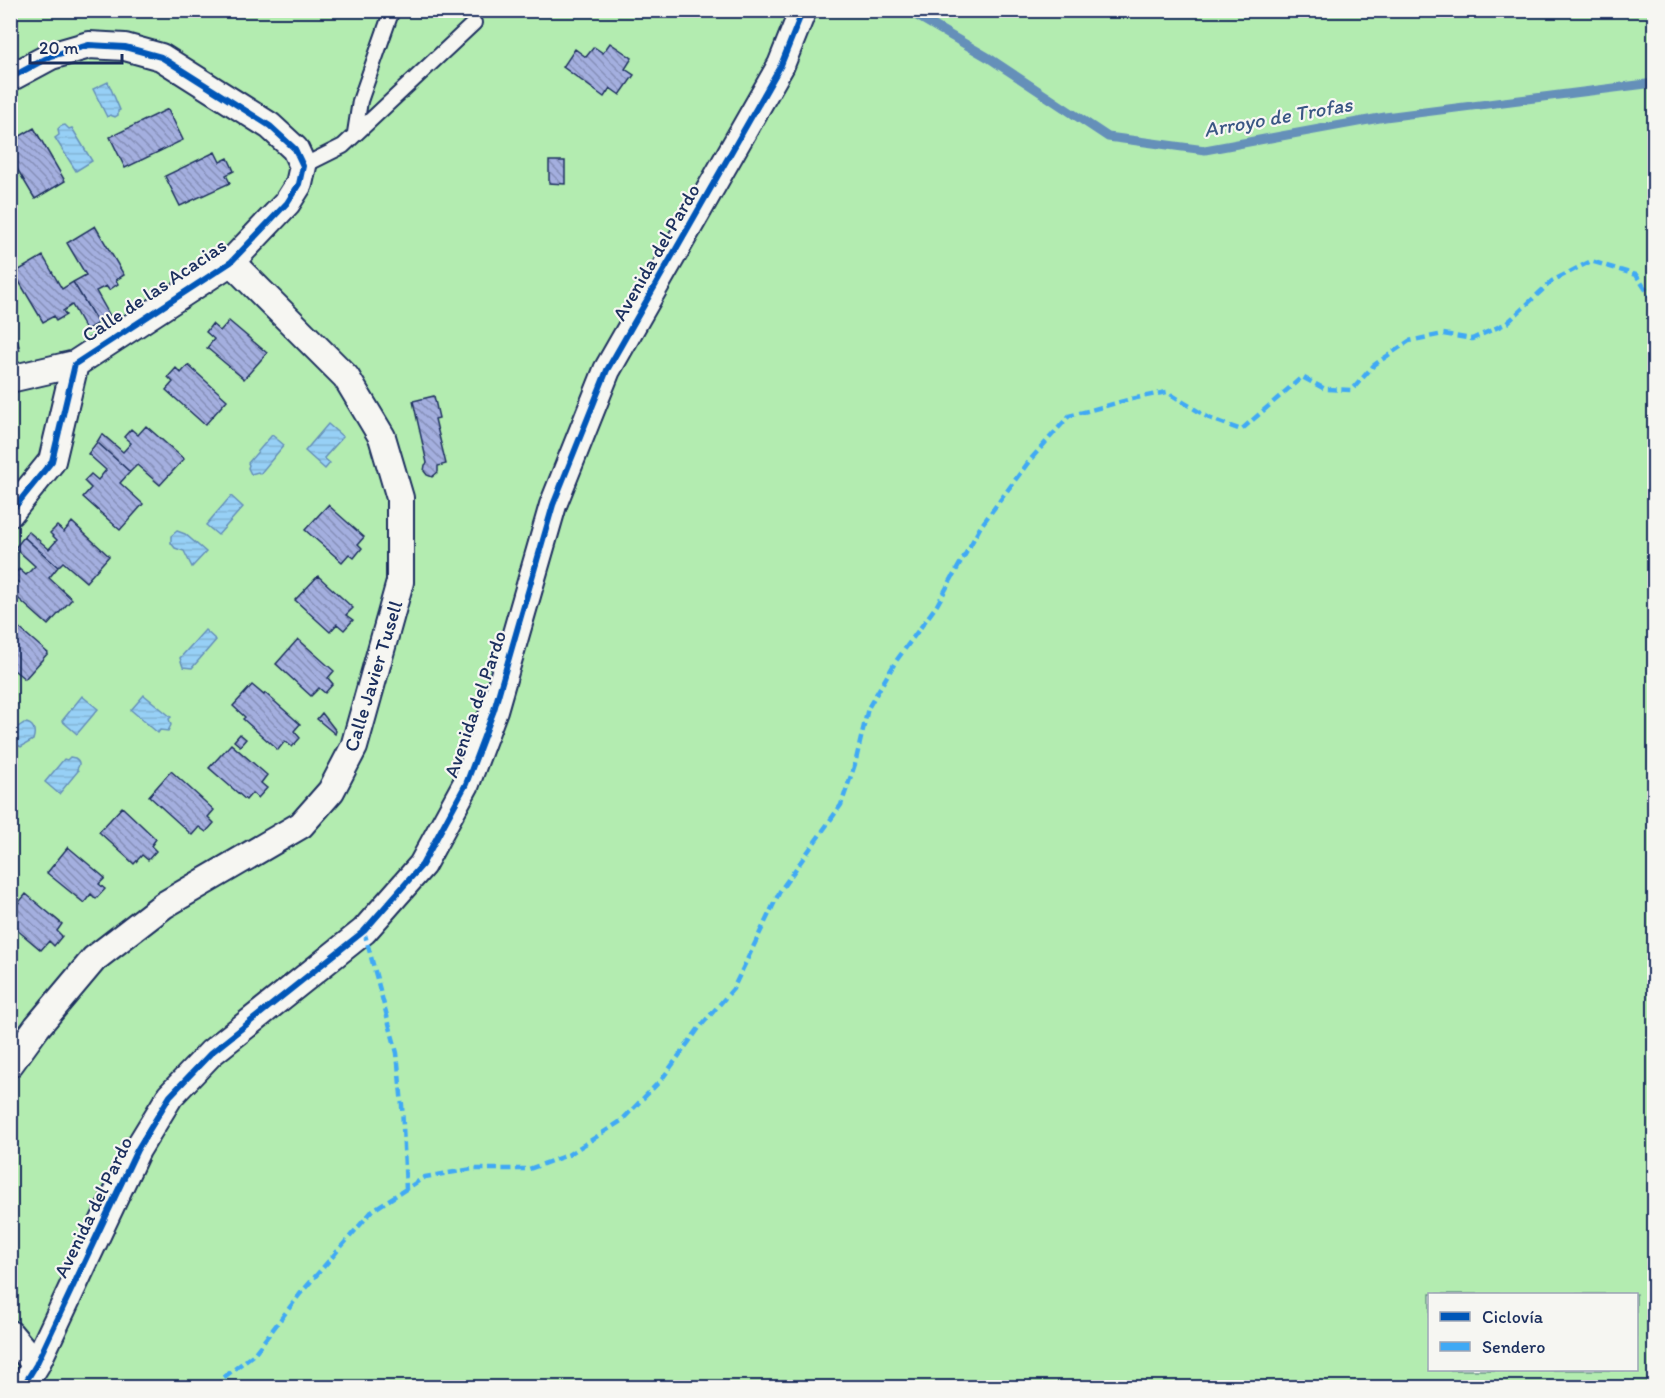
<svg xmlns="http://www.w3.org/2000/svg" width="1665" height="1398" viewBox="0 0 1665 1398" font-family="Itim,sans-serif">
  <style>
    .green { fill: #b3ecb0; stroke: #678e87; stroke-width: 1.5; fill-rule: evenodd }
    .water { fill: url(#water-rules); stroke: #6590b9; stroke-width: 1.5 }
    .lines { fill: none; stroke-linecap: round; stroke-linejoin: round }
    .stream { stroke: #6590b9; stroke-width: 9 }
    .building { fill: url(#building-back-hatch); stroke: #1b2f5e; stroke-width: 1.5 }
    .lane-casing { stroke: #1b2f5e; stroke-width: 18 }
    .street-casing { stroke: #1b2f5e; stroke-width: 30 }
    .lane { stroke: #f6f6f2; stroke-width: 14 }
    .street { stroke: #f6f6f2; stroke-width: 26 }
    .quiet { stroke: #3fa9f5; stroke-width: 4.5; stroke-dasharray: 9 4.5; stroke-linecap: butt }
    .cycleway-casing { stroke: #f6f6f2; stroke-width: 10 }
    .cycleway { stroke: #0057b8; stroke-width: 6 }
    .labels { text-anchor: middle; stroke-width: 4.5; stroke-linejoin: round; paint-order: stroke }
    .street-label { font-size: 20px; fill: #1b2f5e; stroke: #f6f6f2 }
    .water-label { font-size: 21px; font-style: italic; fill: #3a5784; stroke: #f6f6f2 }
  </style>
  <defs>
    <pattern id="water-rules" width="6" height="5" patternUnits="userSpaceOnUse" patternTransform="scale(1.5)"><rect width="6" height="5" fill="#97d0f6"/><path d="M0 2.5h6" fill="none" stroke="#82b3d5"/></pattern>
    <pattern id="building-back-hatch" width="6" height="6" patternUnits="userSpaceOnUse" patternTransform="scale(1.5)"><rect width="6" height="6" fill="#a4afdf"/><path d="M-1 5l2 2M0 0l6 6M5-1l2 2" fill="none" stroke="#858fb8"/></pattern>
  </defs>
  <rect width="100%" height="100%" fill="#f6f6f2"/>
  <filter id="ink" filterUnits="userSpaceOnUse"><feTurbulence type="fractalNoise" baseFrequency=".0167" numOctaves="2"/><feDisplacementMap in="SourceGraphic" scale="12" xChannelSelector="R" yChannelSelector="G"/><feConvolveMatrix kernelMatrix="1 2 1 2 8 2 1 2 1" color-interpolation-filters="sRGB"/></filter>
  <g filter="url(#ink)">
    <path class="green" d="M10,11H1654V1387H11ZM1430,1294H1636V1370H1430Z"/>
    <path class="water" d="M108,82L120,110L118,111V115L115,117L110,115L107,117L93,89Z
      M65,125L69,129L72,128L92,161L76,171L55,138L59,135L58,129L61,126Z
      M328,424L343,437L324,458L330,463L325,469L305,451Z
      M272,435L284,445L260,474L258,472L251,474L248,468L249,465L248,463Z
      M231,496L243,507L218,535L206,525Z
      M177,531L185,534L206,552L192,567L184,551L175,548L171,543V536Z
      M205,630L216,640L192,668L183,667L180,658Z
      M144,695L171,717L169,719L171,725L168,731L160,730L158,733L131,710Z
      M82,696L98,709L77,734L62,721Z
      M24,723C34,723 36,731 33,740L21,747L17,745L16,754L11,755V724L18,727Z
      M70,757L75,758C80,761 80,765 77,769L78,771L59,794L45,782L64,759L67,760Z"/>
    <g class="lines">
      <path class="stream" d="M907,10L989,58L1108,137L1205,150L1385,117L1654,83"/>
    </g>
    <path class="building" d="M610,43L632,58L625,69L634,75L620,95L610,88L604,97L563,67L575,49L586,57L594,47L603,53Z
      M168,109L183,140L125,168L110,137Z
      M34,128L65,181L35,199L10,157V142Z
      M215,152L220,162L228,158L234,171L226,175L230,183L180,206L165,176Z
      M549,161H565V184L549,183Z
      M95,226L124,275L116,280L118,284L109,290L106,286L96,291L110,316L98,323L73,282L86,275L67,243Z
      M43,256L62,289L73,282L98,323L86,330L72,305L63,311L66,315L56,321L54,316L43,322L14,273Z
      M229,321L267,353L244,379L207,348L214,339L206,332L212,324L220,331Z
      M16,336L20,350L10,352V338Z
      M188,365L227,400L205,425L166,390L173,382L168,377L176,368L181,373Z
      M434,396L439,418L435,419L446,464L438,466V472L432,477L427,475L424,471L425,465L427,463L413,401Z
      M146,426L184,459L160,485L137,465L130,472L97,442L102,434L123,452L131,443L124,437L131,429L138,435Z
      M97,442L130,472L120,483L143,504L120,530L83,497L91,488L84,481L91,474L98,480L106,470L88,454Z
      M328,505L364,537L358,544L362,548L354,558L349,554L342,562L305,530Z
      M72,522L109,556L86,582L63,562L58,567L24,537L28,531L49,549L57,540L50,533L57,526L64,532Z
      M24,537L58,567L49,578L72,599L48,625L11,592L19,583L12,577L19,569L26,575L35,566L15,548Z
      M318,576L353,608L346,615L353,620L344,630L337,624L330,632L295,600Z
      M10,620L48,653L25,679L10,667Z
      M298,639L334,671L328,678L333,684L325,693L319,688L311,696L276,664Z
      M252,685L264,695L265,693L300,724L294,731L300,738L292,747L285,741L278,750L243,719L245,717L233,706Z
      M322,713L336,731L335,734L317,719Z
      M240,734L246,739L240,746L234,741Z
      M231,744L267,775L261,783L267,788L258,798L252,793L246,800L209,768Z
      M171,771L214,810L208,817L214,823L206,832L199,827L192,835L149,796Z
      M122,807L156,839L151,846L156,851L148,860L142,855L134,864L99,832Z
      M68,847L105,878L99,884L105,889L96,899L91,894L84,903L47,873Z
      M26,894L62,924L57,931L62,936L54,946L49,941L41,950L10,924V913Z"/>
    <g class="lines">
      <g class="lane-casing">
        <path id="lane" d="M355,133L360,101L392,10
          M303,166L343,146L474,23"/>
      </g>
      <g class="street-casing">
        <path id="street" d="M10,78L51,56L89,45L125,47L161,57L270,126L295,149L303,166L299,184L287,203L231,262L75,364L52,461L10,513
          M10,379L75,364
          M10,1064L37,1027L94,959L164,905L301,825L331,791L354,747L400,582V498L382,437L346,377L231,262
          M10,1334L36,1365
          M22,1388L36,1365L137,1150L170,1096L211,1053L364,931L422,865L466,784L494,710L553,505L607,370L781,65L803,10"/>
      </g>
      <use href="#lane" class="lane"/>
      <use href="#street" class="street"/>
      <path class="quiet" d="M364,931L397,1053L402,1105L406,1189
        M216,1388L223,1378L254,1354L300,1294L373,1210L425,1177L473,1169H529L568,1155L621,1121L662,1079L699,1028L733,989L780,891L841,805L855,764L868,708L896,661L937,605L981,526L1030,460L1069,416L1131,399L1167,392L1209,418L1241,430L1302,377L1325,389L1352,390L1374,365L1409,341L1443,334L1472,339L1507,323L1552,281L1591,261L1636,275L1654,302"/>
      <g class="cycleway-casing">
        <path id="cycleway" d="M10,78L51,56L89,45L125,47L161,57L270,126L295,149L303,166L299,184L287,203L231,262L75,364L52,461L10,513
          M22,1388L36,1365L137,1150L170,1096L211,1053L364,931L422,865L466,784L494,710L553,505L607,370L781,65L803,10"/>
      </g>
      <use href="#cycleway" class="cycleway"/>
    </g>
  </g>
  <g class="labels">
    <g class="street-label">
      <text transform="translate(656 252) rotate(-60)" y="7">Avenida del Pardo</text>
      <text transform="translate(154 290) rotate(-34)" y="7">Calle de las Acacias</text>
      <text transform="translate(373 676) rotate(-73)" y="7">Calle Javier Tusell</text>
      <text transform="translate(475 704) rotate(-71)" y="7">Avenida del Pardo</text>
      <text transform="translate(93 1207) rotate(-64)" y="7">Avenida del Pardo</text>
    </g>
    <g class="water-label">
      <text transform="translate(1278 117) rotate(-10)" y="7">Arroyo de Trofas</text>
    </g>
  </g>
  <rect width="1665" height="1398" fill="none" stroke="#f6f6f2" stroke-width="36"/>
  <rect x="18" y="18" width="1629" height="1362" fill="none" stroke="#1b2f5e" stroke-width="2" filter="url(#ink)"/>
  <rect x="1428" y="1293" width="210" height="78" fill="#f6f6f2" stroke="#9ea6b7" stroke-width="1.5"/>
  <rect x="1440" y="1312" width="30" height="9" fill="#0057b8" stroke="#9ea6b7" stroke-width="1.5"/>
  <text x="1482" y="1323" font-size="18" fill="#1b2f5e">Ciclovía</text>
  <rect x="1440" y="1342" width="30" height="9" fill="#3fa9f5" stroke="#9ea6b7" stroke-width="1.5"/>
  <text x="1482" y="1353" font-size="18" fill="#1b2f5e">Sendero</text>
  <path d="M30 54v9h92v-9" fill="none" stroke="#1b2f5e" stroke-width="3"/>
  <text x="39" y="54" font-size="18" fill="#1b2f5e" stroke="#f6f6f2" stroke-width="4.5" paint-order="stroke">20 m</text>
</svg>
